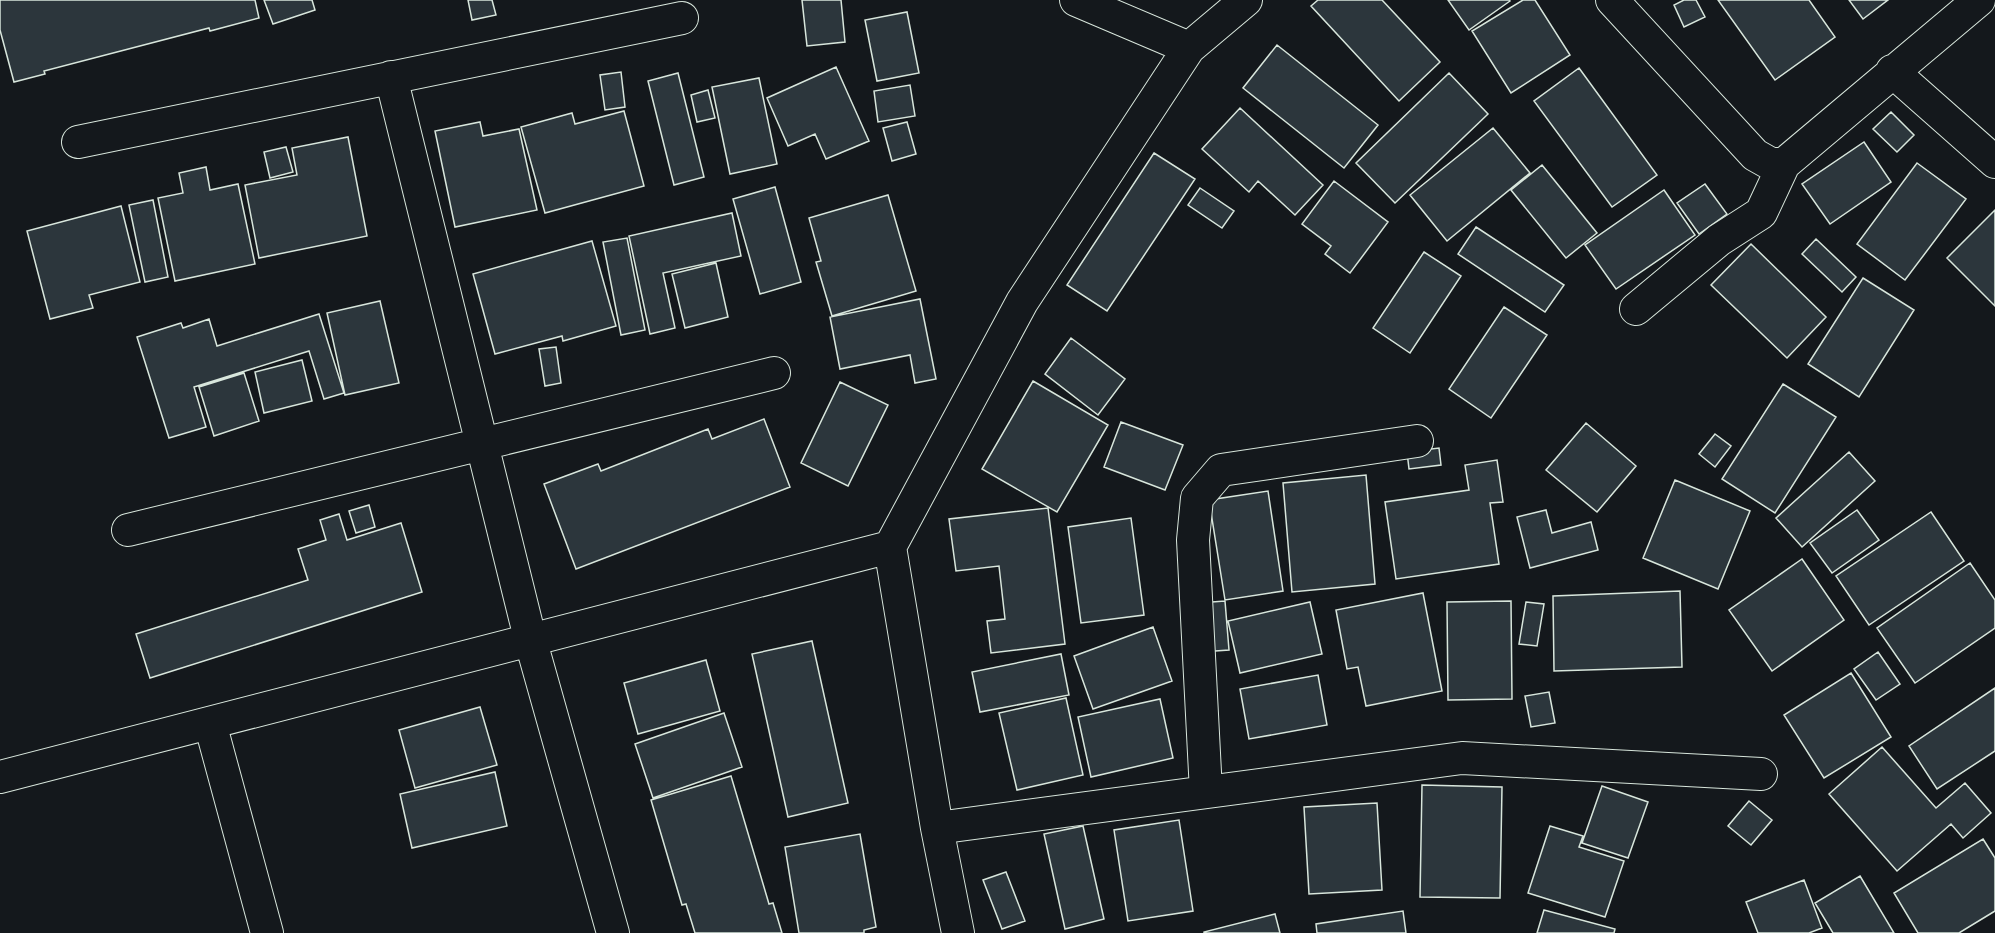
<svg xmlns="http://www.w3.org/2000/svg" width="1995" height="933" viewBox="0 0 1995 933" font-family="'Exo 2',sans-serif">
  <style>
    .building { fill: #2c363c; stroke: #d8e6dc; stroke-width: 1.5 }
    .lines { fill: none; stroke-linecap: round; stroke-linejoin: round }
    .street-casing { stroke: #d8e6dc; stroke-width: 34 }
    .street { stroke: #14181c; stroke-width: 32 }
  </style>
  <rect width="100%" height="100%" fill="#14181c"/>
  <path class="building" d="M0,0H255L259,18L210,31L209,28L44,71L45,74L14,82L0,30Z
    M264,0H312L315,10L273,24Z
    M468,0H492L496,15L472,20Z
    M802,0H841L845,42L807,46Z
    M1318,0H1382L1440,62L1399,101L1311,6Z
    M1448,0H1509L1510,1L1469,30Z
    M1523,0H1535L1570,55L1511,93L1472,31Z
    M1684,0H1696L1705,17L1684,27L1674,5Z
    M1718,0H1809L1835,37L1775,80Z
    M1849,0H1888L1863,19Z
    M907,12L919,73L877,81L865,20Z
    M1277,45L1378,125L1344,168L1243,88Z
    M836,67L869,141L826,159L815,134L788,146L767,98Z
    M1579,68L1657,175L1612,207L1534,101Z
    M621,72L625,107L605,110L600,75Z
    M678,73L704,177L674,185L648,81Z
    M1449,73L1488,114L1395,203L1356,163Z
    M759,78L777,164L730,174L712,87Z
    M910,85L915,116L878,122L874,91Z
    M708,90L715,118L697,122L691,95Z
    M1240,108L1323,185L1295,215L1258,181L1249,192L1202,149Z
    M624,111L644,186L545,213L521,127L572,113L575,124Z
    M1891,112L1914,135L1897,152L1873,129Z
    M480,122L483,136L519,129L537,210L455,227L435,131Z
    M907,122L916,154L892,161L883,128Z
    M1493,128L1530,173L1447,241L1410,195Z
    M348,137L367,236L259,258L245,185L297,175L292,148Z
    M1864,142L1891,182L1830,224L1802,184Z
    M286,147L293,172L270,178L264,152Z
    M1154,153L1195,179L1107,311L1067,285Z
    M1917,163L1966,199L1905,280L1857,244Z
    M1542,165L1597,233L1566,258L1511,190Z
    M206,167L210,190L238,184L255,264L175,281L158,198L183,193L179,173Z
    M1334,181L1388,222L1350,273L1325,254L1331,246L1302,224Z
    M1705,184L1727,214L1699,234L1677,203Z
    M775,187L801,282L760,294L733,199Z
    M1200,188L1234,211L1222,228L1188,205Z
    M1664,190L1695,235L1616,289L1585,245Z
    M888,195L916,291L832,316L816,262L821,261L809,218Z
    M153,200L168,277L145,282L129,205Z
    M121,206L140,282L89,295L93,308L50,319L27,231Z
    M1995,210V306L1947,258Z
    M732,213L741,256L663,273L675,328L650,334L629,236Z
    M1476,227L1564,285L1545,312L1458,254Z
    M627,238L645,330L621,335L603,242Z
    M1816,239L1856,277L1842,292L1802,254Z
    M592,241L616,326L563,341L562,336L495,354L473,274Z
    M1751,244L1826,317L1787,358L1711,285Z
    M1424,252L1461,276L1410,353L1373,328Z
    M716,263L728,317L685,328L672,274Z
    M1863,278L1914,310L1859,397L1808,364Z
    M920,299L936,379L915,383L910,355L840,369L830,317Z
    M380,301L399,383L345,395L327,313Z
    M1504,307L1547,335L1491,418L1449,389Z
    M319,314L344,393L324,399L309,351L194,387L206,427L169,438L137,337L181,323L183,328L209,319L217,346Z
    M1071,338L1125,379L1098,415L1045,374Z
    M556,347L561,383L545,386L539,349Z
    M302,360L312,401L264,413L255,372Z
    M244,373L259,421L214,436L199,387Z
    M1033,381L1108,425L1057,512L982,469Z
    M840,382L888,405L848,486L801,463Z
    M1783,384L1836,417L1775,513L1722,479Z
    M764,419L790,487L576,569L544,484L598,464L601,471L708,429L712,439Z
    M1121,422L1183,445L1165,490L1104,467Z
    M1586,423L1636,466L1597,512L1546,470Z
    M1715,434L1731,446L1715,467L1699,454Z
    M1439,448L1441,465L1409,469L1407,452Z
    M1849,452L1875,481L1802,547L1776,518Z
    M1497,460L1503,502L1490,503L1499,564L1396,579L1385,502L1469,490L1465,465Z
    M1366,475L1375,584L1292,592L1283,483Z
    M1675,480L1750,511L1718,589L1643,558Z
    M1268,491L1283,591L1225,600L1209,500Z
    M369,505L375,527L356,533L349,511Z
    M1048,508L1065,644L991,653L987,621L1005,619L999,566L956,571L949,519Z
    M1546,510L1552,533L1591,522L1598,550L1530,568L1517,517Z
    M1857,510L1879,540L1832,573L1810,543Z
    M1931,512L1964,561L1869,625L1836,576Z
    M339,514L347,540L401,523L422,592L150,678L136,634L308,580L298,549L326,540L320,520Z
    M1131,518L1144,615L1081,623L1068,527Z
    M1802,559L1844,620L1772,671L1729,610Z
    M1970,563L1995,600V628L1915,683L1877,628Z
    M1680,591L1682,667L1554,671L1553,596Z
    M1423,593L1442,691L1366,706L1358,667L1347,669L1336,610Z
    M1225,601L1229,650L1201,652L1198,603Z
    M1511,601L1512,699L1448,700L1447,602Z
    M1310,602L1322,654L1240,673L1228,621Z
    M1526,602L1544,604L1537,646L1519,644Z
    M1153,627L1172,681L1093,709L1074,656Z
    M812,641L848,803L788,817L752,654Z
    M1878,652L1900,684L1876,700L1854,669Z
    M1061,654L1069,695L980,712L972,672Z
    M706,660L720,711L638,734L624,683Z
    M1851,673L1891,737L1824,778L1784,715Z
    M1318,675L1327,725L1249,739L1240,689Z
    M1995,688V751L1937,789L1909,746Z
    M1549,692L1555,723L1531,727L1525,696Z
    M1066,698L1083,775L1017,790L999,713Z
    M1160,699L1173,758L1091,777L1078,717Z
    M480,707L497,765L415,788L399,730Z
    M724,713L742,767L653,798L635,744Z
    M1882,747L1936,808L1965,783L1991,813L1963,838L1951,824L1897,871L1829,794Z
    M495,772L507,826L412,848L400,794Z
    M731,776L769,904L773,903L782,933H695L686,904L682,905L651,800Z
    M1422,785L1502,787L1500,898L1420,897Z
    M1602,786L1648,802L1628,858L1582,843Z
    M1749,801L1772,820L1751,845L1728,826Z
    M1377,803L1382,890L1309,894L1304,807Z
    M1179,820L1193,911L1128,921L1114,830Z
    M1083,826L1104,919L1065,929L1044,834Z
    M1550,826L1583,836L1579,847L1624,861L1605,917L1528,893Z
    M860,834L876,927L864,930V933H799L785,847Z
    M1983,839L1995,858V911L1959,933H1918L1894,893Z
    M1006,872L1025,921L1002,929L983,880Z
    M1860,876L1894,933H1833L1815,903Z
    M1804,880L1822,928L1809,933H1758L1746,902Z
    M1544,910L1615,929L1614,933H1537Z
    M1403,911L1406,933H1317L1316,924Z
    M1275,914L1280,933H1204V932Z"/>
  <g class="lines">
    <g class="street-casing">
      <path id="street" d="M1076,0L1189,48
        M1612,0L1755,155L1771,164H1784L1979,0
        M1892,71L1995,162
        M391,77L531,642L613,933
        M78,142L682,18
        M1636,309L1719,240L1761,213L1784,164
        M128,530L774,373
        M210,723L267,933
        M0,777L890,547
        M1206,792L1193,540L1197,498L1221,470L1417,441
        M937,828L1462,758L1761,774
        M958,933L937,828L890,547L1022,302L1189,48L1246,0"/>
    </g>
    <use href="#street" class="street"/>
  </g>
</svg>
